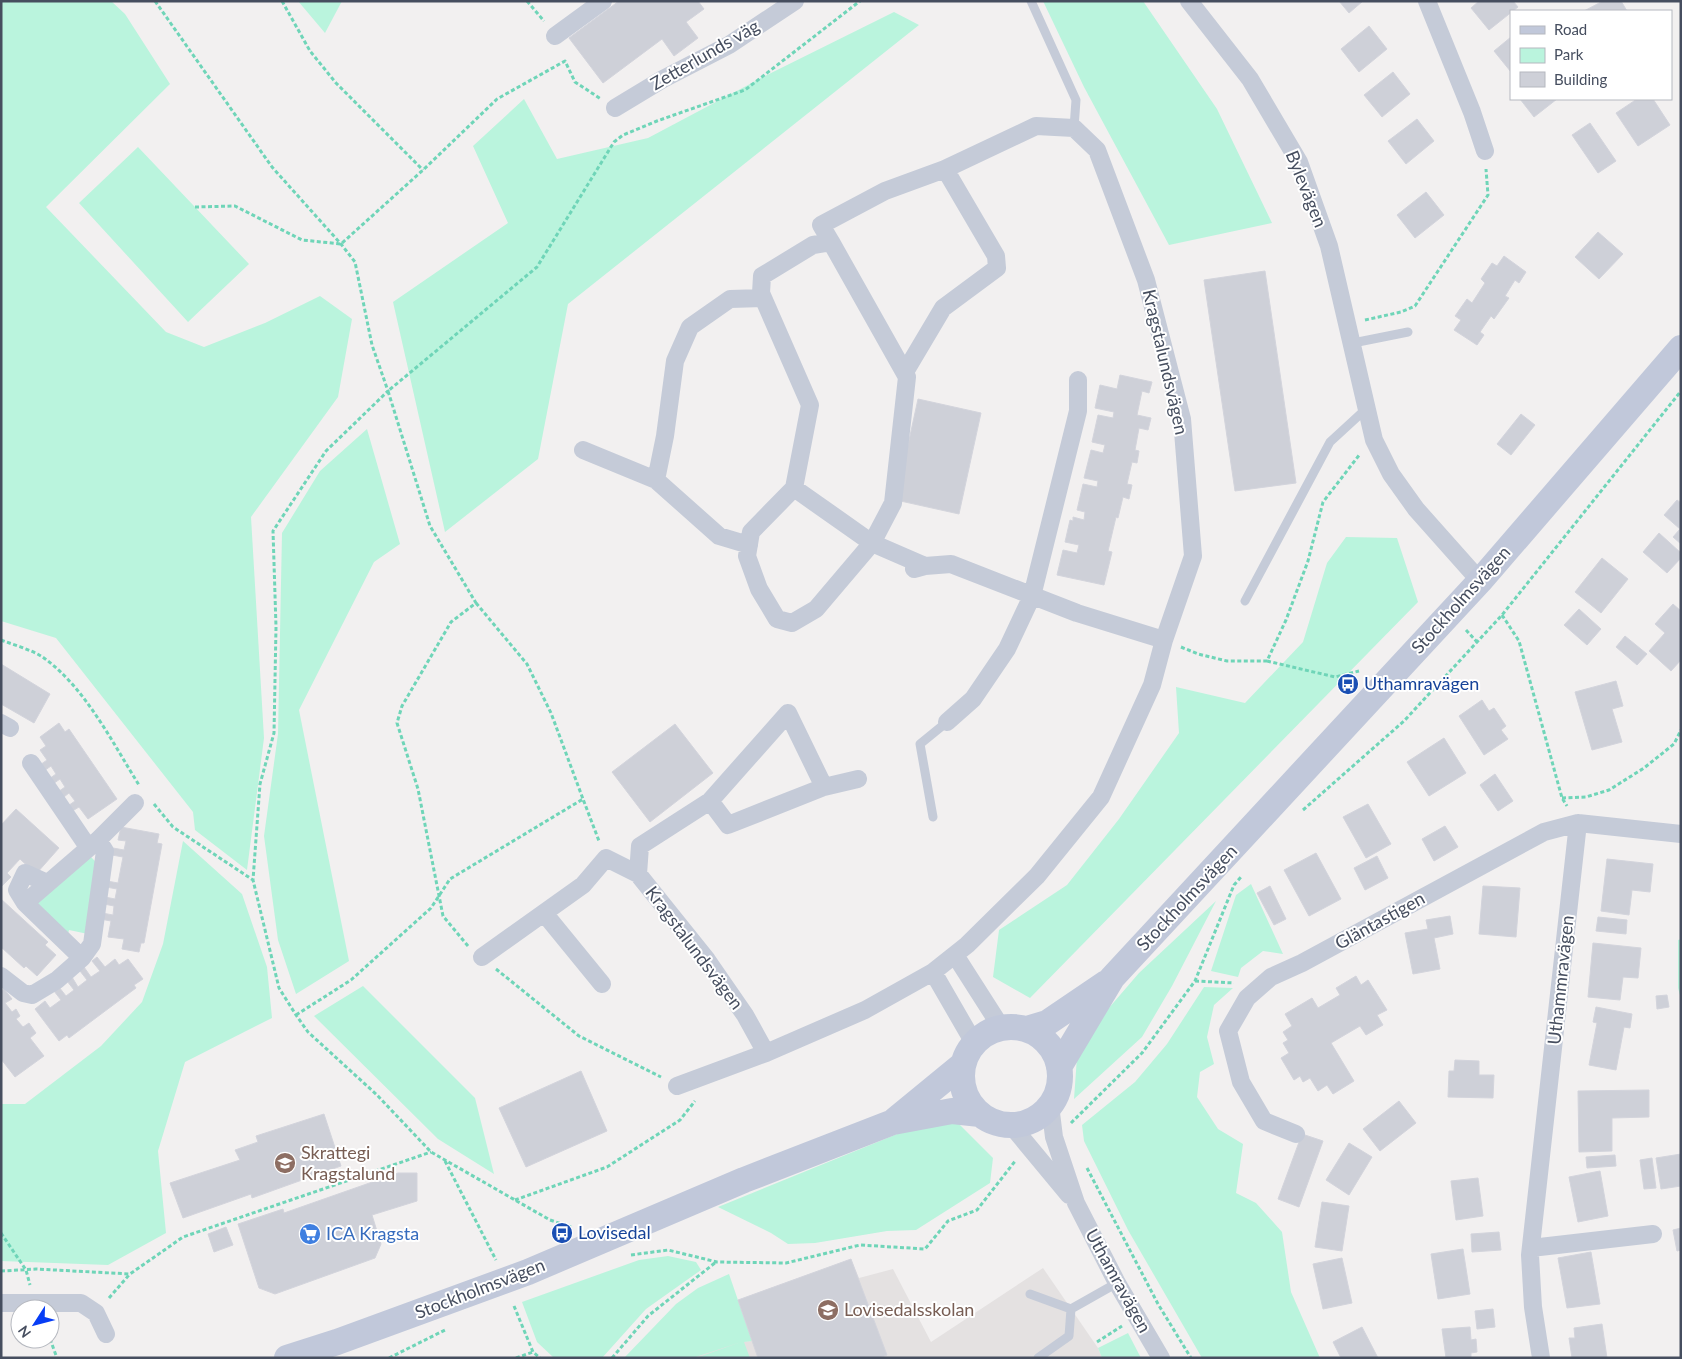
<svg xmlns="http://www.w3.org/2000/svg" width="1682" height="1359" viewBox="0 0 1682 1359" font-family="Lato,sans-serif">
  <style>
    .education { fill: #e4e1e1 }
    .green { fill: #baf4dd }
    .building { fill: #ced0d8; stroke: #d3d4dc }
    .lines { fill: none; stroke-linecap: round; stroke-linejoin: round }
    .path { stroke: #6fd5b8; stroke-width: 3; stroke-dasharray: 4 2.5; stroke-linecap: butt }
    .service { stroke: #c5cbd8; stroke-width: 9 }
    .minor { stroke: #c5cbd8; stroke-width: 18 }
    .secondary { stroke: #c1c8da; stroke-width: 26 }
    .labels { text-anchor: middle; stroke-width: 4; stroke-linejoin: round; paint-order: stroke }
    .street-label { font-size: 18px; fill: #464e5f; stroke: #fff }
    .transit-label { font-size: 18px; fill: #164399; stroke: #fff; text-anchor: start }
    .education-label { font-size: 18px; fill: #785e54; stroke: #fff; text-anchor: start }
    .shop-label { font-size: 18px; fill: #366cbe; stroke: #fff; text-anchor: start }
  </style>
  <rect width="100%" height="100%" fill="#f2f0f0"/>
  <path class="education" d="M851,1259L859,1278L893,1269L931,1342L1043,1268L1098,1348L1102,1358H693L737,1342L752,1341L738,1300Z"/>
  <path class="green" d="M1,1H111L125,14L170,84L46,207L166,332L204,347L265,323L320,296L352,319L338,397L251,517L264,738L247,870L195,830L193,812L56,638L1,621Z
    M298,1H342L325,33Z
    M1043,1H1143L1217,109L1272,223L1169,245L1084,87Z
    M894,12L919,25L568,304L538,459L445,532L393,302L508,223L473,146L524,99L557,159L648,138L767,75Z
    M138,147L249,264L188,322L79,203Z
    M367,429L400,544L374,562L299,710L349,961L296,994L278,940L264,836L278,734L282,533L320,471Z
    M1346,537L1397,538L1418,602L1030,998L993,977L999,930L1067,885L1119,819L1179,733L1176,687L1245,703L1303,642L1327,563Z
    M183,841L242,894L267,967L272,1018L185,1062L158,1151L166,1233L108,1265L1,1261V1104H25L101,1046L142,1002L163,944Z
    M90,856L97,863L88,934L69,930L67,938L34,905Z
    M1251,884L1283,954L1263,951L1241,968L1238,977L1211,971L1236,895Z
    M1216,901L1172,986L1142,1037L1074,1099L1077,1057L1083,1038L1139,973Z
    M1681,939V999L1678,988V940Z
    M363,986L475,1098L494,1174L438,1139L314,1016Z
    M1204,987L1233,988L1214,1005L1207,1037L1214,1064L1200,1072L1197,1097L1218,1129L1243,1144L1236,1193L1256,1203L1282,1232L1291,1292L1320,1358H1202L1128,1230L1084,1141L1082,1125L1135,1082L1167,1044Z
    M952,1117L993,1158L990,1183L916,1230L887,1231L815,1243L788,1244L771,1233L718,1207L934,1119Z
    M668,1256L696,1262L701,1270L646,1309L602,1358H554L537,1342L522,1302L639,1260Z
    M729,1274L752,1341L744,1342L750,1358H696L741,1342L693,1358H624L676,1304L698,1288Z
    M1128,1333L1141,1358H1102L1098,1348Z"/>
  <path class="building" d="M619,1H698L704,9L686,22L698,38L674,56L662,39L603,83L569,38Z
    M1339,1H1363L1349,13Z
    M1479,1H1513L1518,7L1489,30L1471,8Z
    M1603,1H1621L1627,11H1584Z
    M1369,26L1387,49L1359,72L1341,49Z
    M1511,37V72L1494,51Z
    M1393,72L1410,94L1382,117L1364,95Z
    M1520,99H1557L1534,117Z
    M1637,99H1653L1670,125L1638,146L1616,113Z
    M1417,119L1434,141L1406,164L1388,141Z
    M1590,123L1616,161L1598,173L1572,135Z
    M1426,192L1444,215L1415,238L1397,215Z
    M1598,232L1623,254L1599,279L1575,257Z
    M1504,256L1526,272L1519,283L1515,280L1505,296L1509,298L1494,319L1491,316L1480,332L1484,335L1477,345L1454,330L1461,320L1455,316L1467,299L1472,303L1485,283L1481,279L1492,263L1497,266Z
    M1265,271L1296,483L1235,491L1204,280Z
    M1120,375L1152,382L1149,393L1142,391L1137,415L1151,418L1148,430L1139,428L1135,450L1139,451L1137,463L1132,462L1127,484L1132,485L1129,499L1123,497L1118,518L1116,517L1108,551L1112,552L1104,585L1057,575L1063,550L1077,553L1079,545L1065,542L1070,520L1073,521V517L1084,520L1085,512L1077,510L1083,484L1097,487L1098,481L1084,478L1091,450L1103,453L1105,445L1092,442L1098,415L1113,418L1114,412L1095,408L1100,385L1117,389Z
    M918,399L981,413L959,514L896,500Z
    M1521,414L1535,425L1511,455L1497,444Z
    M1677,500L1681,503V544L1673,537L1680,529L1664,515Z
    M1659,533L1681,553V558L1667,573L1643,552Z
    M1602,558L1628,579L1601,613L1575,592Z
    M1673,604L1681,611V660L1671,671L1649,651L1665,633L1655,624Z
    M1579,609L1601,629L1587,645L1564,625Z
    M1625,636L1647,654L1637,665L1616,647Z
    M1,664L50,694L34,723L1,704Z
    M1616,681L1623,706L1612,709L1622,742L1592,750L1575,692Z
    M1482,700L1489,711L1494,708L1506,726L1501,730L1508,739L1484,755L1459,716Z
    M59,723L65,732L69,729L117,799L88,819L79,807L69,813L65,808L75,801L69,793L60,800L55,794L65,787L60,779L50,786L46,781L56,774L51,766L41,773L37,767L47,760L40,750L46,746L40,737Z
    M675,724L713,773L650,822L612,772Z
    M1444,738L1466,773L1429,796L1407,762Z
    M1495,774L1513,801L1498,811L1480,785Z
    M1368,804L1391,844L1366,858L1343,817Z
    M16,809L59,848L36,874L20,859L7,873L11,877L1,887V825Z
    M1445,826L1458,847L1434,861L1422,839Z
    M121,827L159,834L157,843L162,844L144,943H141L139,952L122,949L124,939L108,937L111,921L100,919L102,913L113,915L114,906L104,904L105,897L115,899L117,889L106,887L107,881L118,883L123,857L112,855L113,848L124,850L126,841L118,840Z
    M1316,853L1341,899L1309,916L1284,870Z
    M1377,856L1388,878L1365,890L1354,868Z
    M1607,859L1653,864L1650,892L1632,890L1629,915L1601,911Z
    M1270,886L1286,919L1274,925L1257,893Z
    M1483,886L1520,888L1516,937L1479,934Z
    M1,899L48,942L45,945L56,955L37,976L26,966L24,968L1,947Z
    M1450,916L1453,934L1434,938L1440,969L1413,974L1405,933L1428,929L1426,920Z
    M1598,917L1627,920L1626,934L1596,931Z
    M1593,943L1641,948L1638,978L1623,977L1620,1000L1588,997Z
    M97,957L105,967L115,959L119,965L128,959L143,979L134,985L136,988L69,1038L67,1035L59,1041L35,1009L45,1001L50,1008L61,1000L54,991L59,987L66,996L74,990L67,981L72,977L78,987L87,980L80,971L84,967L91,977L100,971L92,961Z
    M1356,976L1361,985L1368,980L1387,1010L1377,1015L1383,1025L1366,1035L1360,1026L1331,1043L1354,1081L1333,1094L1327,1085L1318,1091L1310,1078L1303,1082L1300,1076L1294,1080L1281,1058L1289,1053L1283,1043L1288,1040L1283,1032L1292,1026L1285,1014L1312,998L1318,1008L1340,995L1336,988Z
    M4,989L12,999L5,1003L12,1012L16,1009L20,1016L16,1019L23,1027L29,1023L36,1033L30,1038L44,1056L15,1077L1,1059V991Z
    M1667,995L1669,1007L1657,1009L1656,996Z
    M1596,1007L1632,1014L1630,1028L1624,1027L1616,1070L1589,1065L1597,1023L1593,1022Z
    M1455,1060L1479,1061V1075H1494L1493,1098L1448,1097L1449,1071H1454Z
    M581,1071L607,1131L526,1167L499,1108Z
    M1649,1090V1117L1612,1118V1151L1579,1152L1578,1091Z
    M1399,1101L1416,1123L1380,1151L1363,1129Z
    M324,1114L341,1166L252,1198L251,1194L183,1218L170,1183L240,1160L235,1150L258,1142L256,1136Z
    M1302,1134L1323,1141L1299,1207L1278,1199Z
    M1349,1143L1372,1157L1349,1195L1326,1180Z
    M1681,1154V1186L1661,1189L1656,1158Z
    M1615,1155L1616,1166L1587,1168L1586,1157Z
    M1652,1158L1656,1188L1644,1189L1640,1160Z
    M1600,1171L1608,1216L1578,1222L1569,1177Z
    M398,1173H417V1201L372,1215L381,1244L375,1258L275,1294L259,1288L238,1224L283,1209L284,1213Z
    M1478,1178L1483,1216L1456,1220L1451,1181Z
    M1322,1202L1349,1206L1342,1251L1315,1247Z
    M226,1227L233,1245L214,1252L208,1234Z
    M1681,1228V1250L1677,1251L1673,1230Z
    M1499,1232L1501,1250L1472,1252L1471,1234Z
    M1463,1249L1470,1294L1438,1299L1431,1254Z
    M1591,1252L1600,1304L1567,1308L1558,1258Z
    M1342,1258L1352,1303L1323,1309L1313,1264Z
    M851,1259L887,1355L879,1358H758L738,1300Z
    M1493,1309L1495,1327L1477,1329L1475,1311Z
    M1602,1324L1607,1358H1572L1569,1338H1575L1574,1328Z
    M1362,1327L1378,1358H1341L1333,1342Z
    M1470,1327L1471,1340L1476,1339L1477,1352L1471,1353V1358H1446L1442,1329Z"/>
  <g class="lines">
    <path class="path" d="M155,1L272,167L341,244L355,262L372,345L388,391L326,451L273,531L276,627L274,733L260,784L253,880L279,988L296,1015L308,1032L377,1095L431,1152L550,1220L571,1227
      M282,1L310,51L336,83L423,170
      M527,1L544,21
      M195,207L235,206L302,240L341,244L423,170L497,99L565,61L575,82L601,99
      M1365,320L1401,312L1415,306L1488,195L1486,169
      M476,603L527,664L551,713L583,799
      M1502,615L1519,641L1562,798L1567,806
      M1466,630L1477,642
      M1,640C14,645 29,649 41,656C84,685 112,742 139,785
      M1181,647L1198,654L1227,661H1267L1286,620L1308,561L1323,502L1360,454
      M1267,661L1335,677L1359,671
      M1562,798L1586,797L1609,790L1644,768L1674,744L1681,730
      M154,804L173,827L253,880
      M1303,810L1404,721L1502,615L1681,391
      M468,946L443,916L418,789L397,723L402,706L451,622L476,603L430,526L388,391L537,267L614,142L623,135L657,121L745,90L860,1
      M496,969L579,1036L661,1077
      M1195,981L1234,983
      M296,1015L351,980L431,908L450,879L583,799L599,841
      M1071,1123L1142,1053L1195,981L1234,885L1241,877
      M445,1161L496,1260
      M1087,1168L1158,1304L1191,1358
      M515,1200L607,1167L680,1120L695,1101
      M1,1233L26,1270L30,1285
      M631,1255L668,1250L717,1262L786,1263L860,1245L925,1249L948,1221L977,1210L1016,1160
      M1,1271L36,1269L130,1274L183,1237L431,1152
      M109,1298L129,1275
      M514,1306L533,1352L540,1358
      M50,1339L57,1358
      M1097,1342L1122,1326
      M389,1358L447,1329
      M516,1358L533,1352
      M612,1358L648,1316L716,1262"/>
    <path class="service" d="M1031,1L1076,100L1074,128
      M1353,343L1408,332
      M1245,601L1330,442L1367,408
      M933,817L920,744L947,722
      M1030,1294L1071,1309L1117,1283
      M1038,1358L1069,1336L1071,1309"/>
    <path class="minor" d="M1189,1L1250,79L1299,162L1329,246L1374,440L1391,474L1416,509L1480,581
      M1427,1L1472,112L1485,151
      M555,36L603,1
      M615,108L663,79L729,45L795,1
      M831,242L821,225L885,191L945,169
      M583,450L656,480
      M794,488L810,405L761,293L762,276L813,245L831,242L907,377L893,503L872,543L794,488L751,532L747,556L759,589L777,619L792,623L816,609L872,543L925,566
      M749,545L719,536L656,480L665,436L675,361L690,327L730,299L763,298
      M914,569L925,566L951,564L1077,613L1164,640
      M947,722L973,699L1007,649L1032,596L1078,411V380
      M1,723L10,728
      M31,763L88,847
      M824,787L858,779
      M638,874L640,846L710,801L788,713L824,787L728,825L710,801
      M25,903L17,890L25,873L47,883
      M544,913L602,984
      M955,955L1001,1027
      M482,957L583,885L606,858L638,874L707,960L745,1015L766,1053L677,1086
      M82,958L25,903L98,840L135,803
      M933,972L974,1043
      M1,976L23,993L32,995L57,980L82,958L92,944L105,851L98,840
      M766,1053L865,1010L933,972L967,945L1037,876L1101,797L1152,685L1164,640L1193,556L1182,419L1146,280L1097,150L1074,128L1036,126L945,169L996,256L997,268L943,308L905,372
      M1050,1105L1054,1137L1076,1203L1117,1283L1161,1358
      M1011,1125L1069,1195
      M1296,1134L1264,1121L1241,1082L1228,1031L1247,998L1271,977L1302,963L1544,832L1578,823L1681,834
      M1531,1248L1653,1234
      M1,1303H81L96,1313L106,1334
      M1541,1358L1533,1307L1530,1255L1578,823"/>
    <path class="secondary" d="M962 1076a49 49 0 1 1 98 0a49 49 0 1 1-98 0Z
      M1027,1029L1047,1023L1106,983
      M1059,1067L1112,978L1480,581L1681,348
      M895,1120L962,1065
      M287,1358L337,1342L528,1272L744,1180L893,1122L952,1111L980,1114"/>
  </g>
  <defs>
    <g id="bus-disc" transform="scale(1.125)"><circle r="9.5" fill="#1a4fb4" stroke="#fff"/><path d="M-5-6H5V4H4V6H2V4H-2V6H-4V4H-5ZM-3.5-4V0h7V-4ZM-3.5 1.2v1.5H-2V1.2ZM2 1.2v1.5H3.5V1.2Z" fill="#fff"/></g>
    <g id="school-disc" transform="scale(1.125)"><circle r="9.5" fill="#8d6e63" stroke="#fff"/><path d="M0-5L7-2L0 1L-7-2ZM-4 1L0 2.5L4 1V4Q0 6-4 4Z" fill="#fff"/></g>
    <g id="supermarket-disc" transform="scale(1.125)"><circle r="9.5" fill="#3f7fe0" stroke="#fff"/><path d="M-6-5.5h2.5l.6 2H6L4.5 2H-2.5L-4.4-4H-6ZM-1.5 3.2a1.3 1.3 0 1 0 .1 0ZM3 3.2a1.3 1.3 0 1 0 .1 0Z" fill="#fff"/></g>
  </defs>
  <g fill-rule="evenodd">
    <use href="#bus-disc" x="1348" y="684"/>
    <use href="#school-disc" x="285" y="1163"/>
    <use href="#bus-disc" x="562" y="1233"/>
    <use href="#supermarket-disc" x="310" y="1234"/>
    <use href="#school-disc" x="828" y="1310"/>
  </g>
  <g class="labels">
    <g class="street-label">
      <text transform="translate(705 55) rotate(-30)" y="6">Zetterlunds väg</text>
      <text transform="translate(1306 189) rotate(68)" y="6">Bylevägen</text>
      <text transform="translate(1165 362) rotate(77)" y="6">Kragstalundsvägen</text>
      <text transform="translate(1461 600) rotate(-48)" y="6">Stockholmsvägen</text>
      <text transform="translate(1187 898) rotate(-47)" y="6">Stockholmsvägen</text>
      <text transform="translate(1380 921) rotate(-29)" y="6">Gläntastigen</text>
      <text transform="translate(694 948) rotate(53)" y="6">Kragstalundsvägen</text>
      <text transform="translate(1561 980) rotate(-84)" y="6">Uthammravägen</text>
      <text transform="translate(1118 1281) rotate(61)" y="6">Uthamravägen</text>
      <text transform="translate(480 1289) rotate(-21)" y="6">Stockholmsvägen</text>
    </g>
    <g class="transit-label">
      <text x="1364" y="690">Uthamravägen</text>
      <text x="578" y="1239">Lovisedal</text>
    </g>
    <g class="education-label">
      <text x="301" y="1159">Skrattegi<tspan x="301" dy="21">Kragstalund</tspan></text>
      <text x="844" y="1316">Lovisedalsskolan</text>
    </g>
    <g class="shop-label">
      <text x="326" y="1240">ICA Kragsta</text>
    </g>
  </g>
  <rect width="1682" height="1359" fill="none" stroke="#464e5f" stroke-width="5"/>
  <rect x="1510" y="10" width="162" height="90" fill="#ffffff" stroke="#b5b8bf"/>
  <rect x="1520" y="26" width="25" height="8" fill="#c1c8da" stroke="#b5b8bf"/>
  <text x="1554" y="35" font-size="15" fill="#464e5f">Road</text>
  <rect x="1520" y="48" width="25" height="15" fill="#baf4dd" stroke="#b5b8bf"/>
  <text x="1554" y="60" font-size="15" fill="#464e5f">Park</text>
  <rect x="1520" y="72" width="25" height="15" fill="#ced0d8" stroke="#b5b8bf"/>
  <text x="1554" y="85" font-size="15" fill="#464e5f">Building</text>
  <g transform="translate(35 1324) rotate(234)"><circle r="24" fill="#ffffff" stroke="#b5b8bf"/>
  <path d="M0-4L9 19L0 12L-9 19Z" fill="#073df5"/>
  <text y="-8" font-size="14" font-weight="bold" text-anchor="middle" fill="#464e5f">N</text>
  </g>
</svg>
